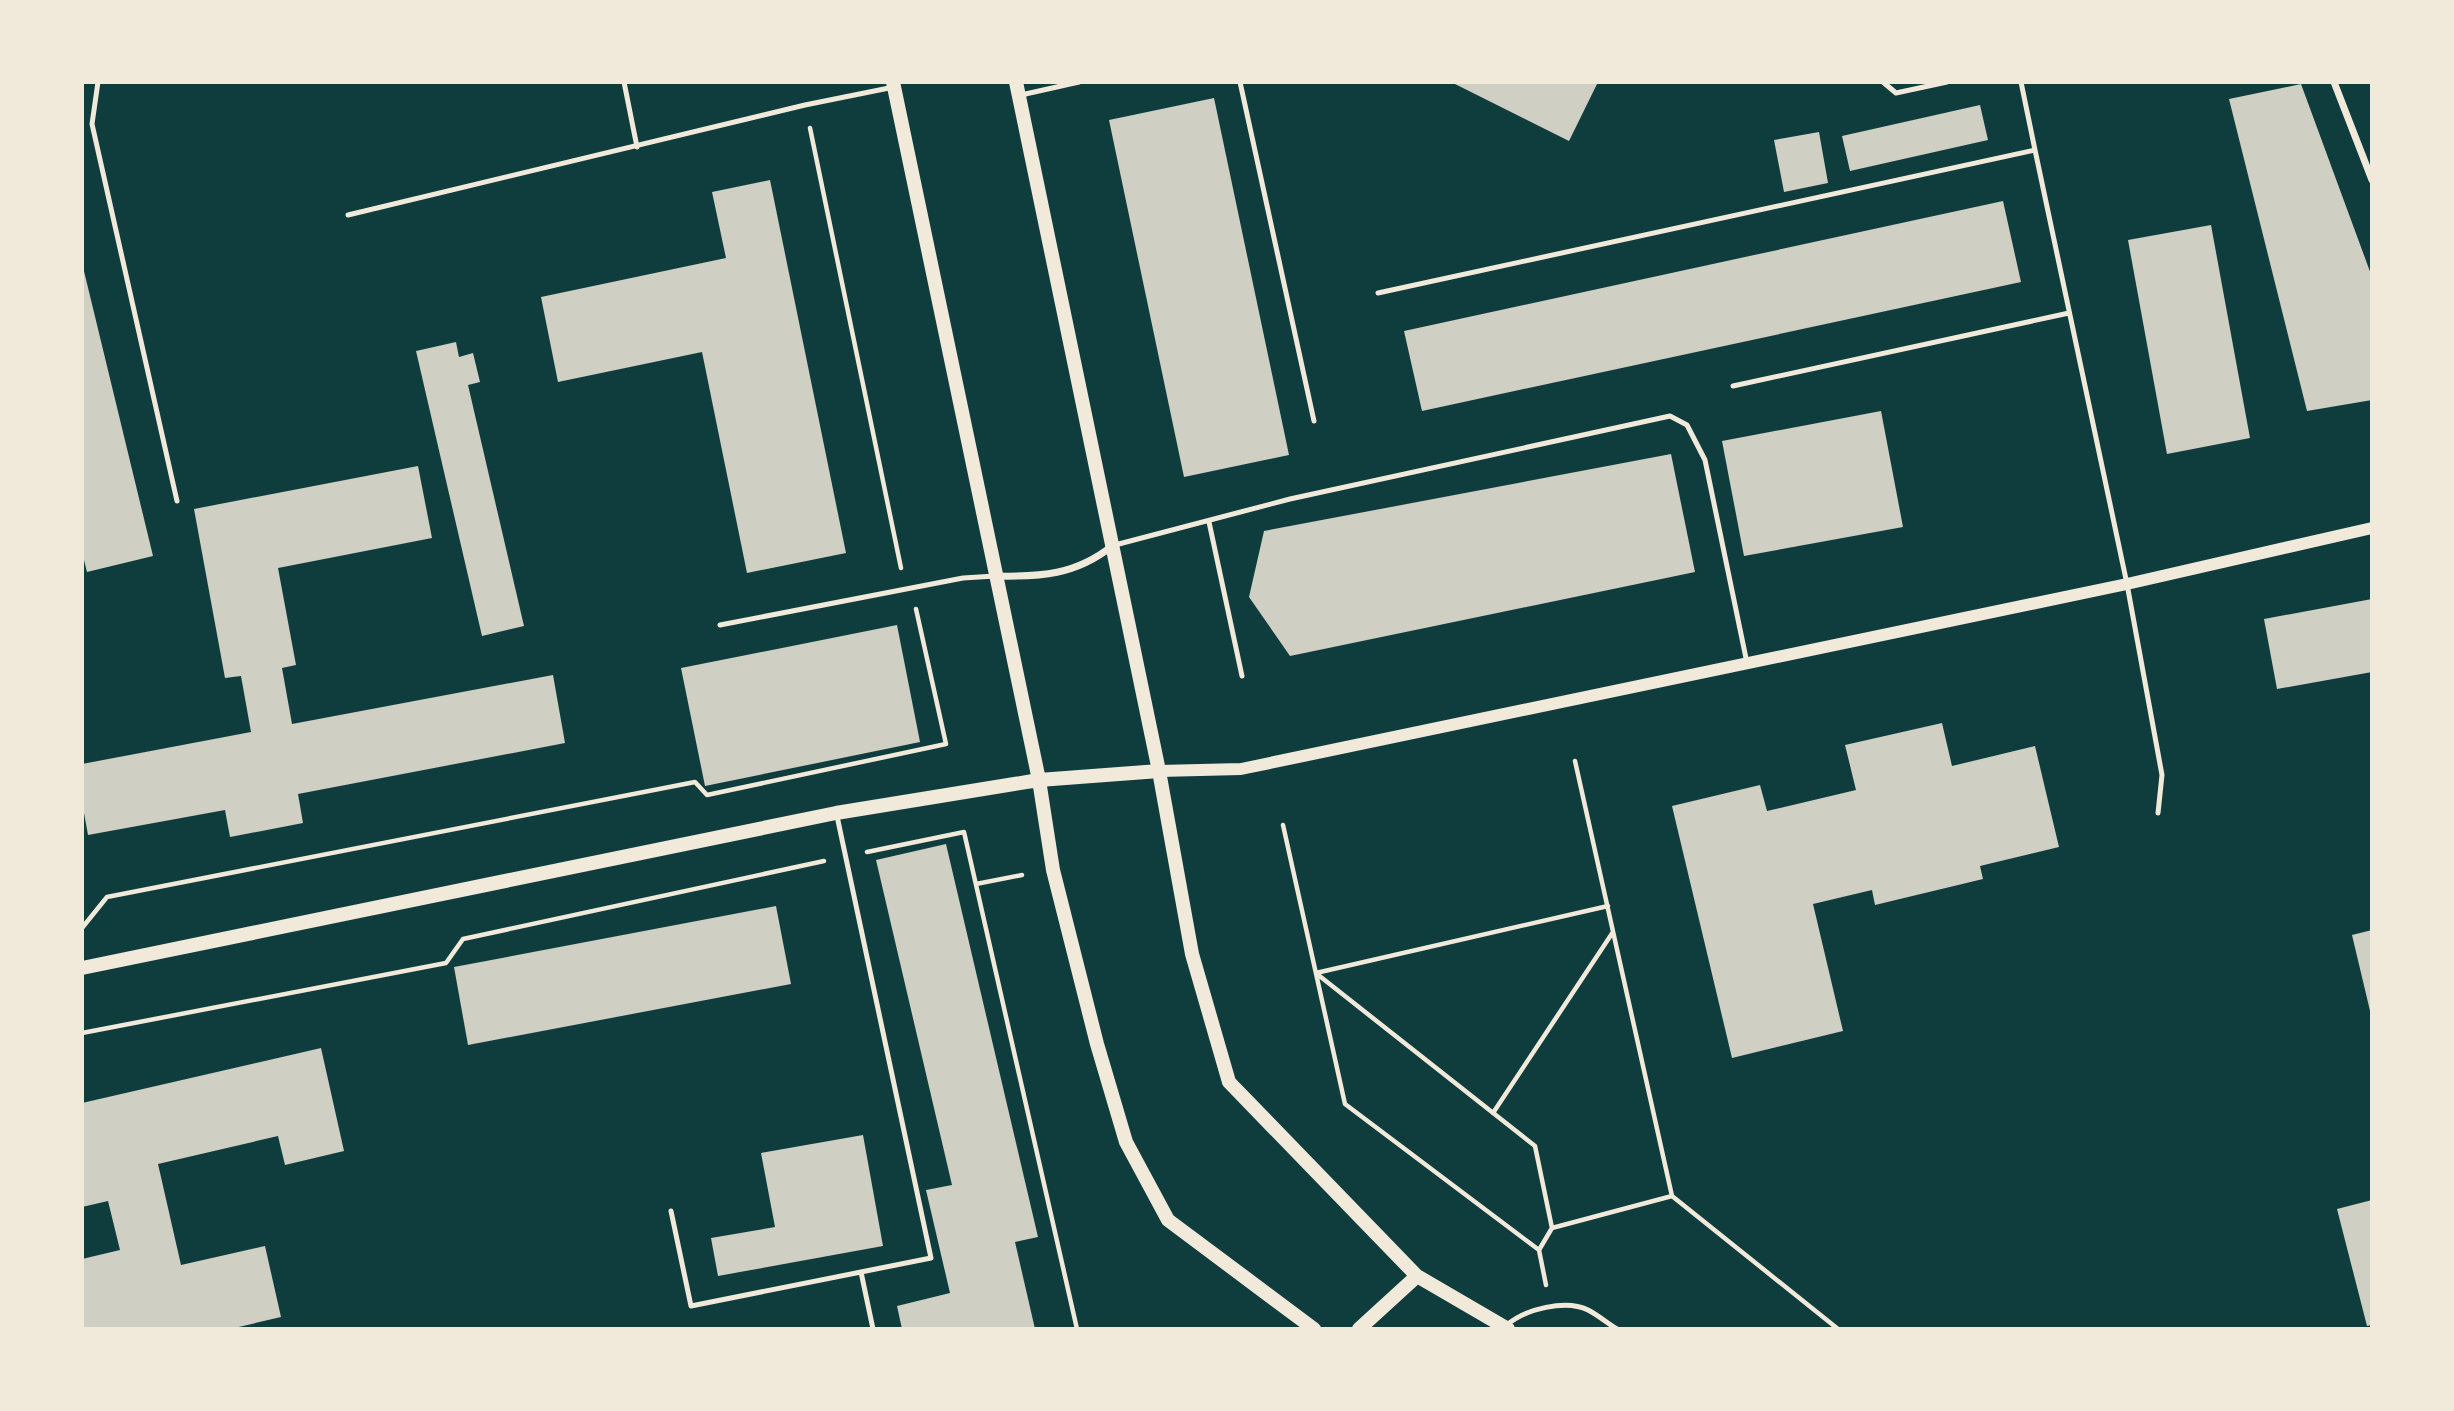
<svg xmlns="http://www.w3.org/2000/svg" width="2454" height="1411" viewBox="0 0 2454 1411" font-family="'Roboto Condensed',sans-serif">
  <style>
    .building { fill: #cfcfc3 }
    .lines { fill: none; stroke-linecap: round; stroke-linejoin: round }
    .path { stroke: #f1e9da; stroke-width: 4.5 }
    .service { stroke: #f1e9da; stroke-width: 5 }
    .minor { stroke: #f1e9da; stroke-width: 7 }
    .tertiary { stroke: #f1e9da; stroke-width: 12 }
    .secondary { stroke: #f1e9da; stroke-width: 14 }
  </style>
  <rect width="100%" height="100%" fill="#0f3d3e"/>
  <path class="building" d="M1451,82H1598L1569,141Z
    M2301,84L2372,277V400L2307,411L2229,99Z
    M1214,98L1289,455L1184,477L1109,120Z
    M1980,105L1988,140L1850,171L1842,136Z
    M1819,132L1828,183L1784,192L1774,140Z
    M770,180L846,553L747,573L702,352L558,382L541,297L726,258L712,192Z
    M2003,201L2021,282L1422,411L1404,331Z
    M2211,225L2250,438L2167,454L2128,240Z
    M83,267L153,556L87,572L82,552Z
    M456,342L459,357L473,353L480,382L468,385L524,626L482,636L416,351Z
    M1881,411L1903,527L1744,556L1722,441Z
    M1671,454L1695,572L1290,656L1249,597L1264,531Z
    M418,466L432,538L278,568L296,665L282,668L292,724L553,675L565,743L298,794L303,823L230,837L225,810L88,835L82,802V764L251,732L241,676L225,678L194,509Z
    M2372,599V672L2277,689L2264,619Z
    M897,625L920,742L705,786L681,668Z
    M1942,723L1952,766L2035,746L2059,847L1980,866L1983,879L1875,905L1872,890L1813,904L1843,1031L1732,1058L1672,806L1760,785L1767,811L1856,790L1845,745Z
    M946,844L1038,1237L1015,1242L1035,1329H902L897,1306L950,1293L926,1190L952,1185L876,860Z
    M776,906L791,984L468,1045L454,967Z
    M2372,930V1015H2371L2352,935Z
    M321,1048L344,1151L285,1165L278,1136L158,1164L181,1265L265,1246L281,1317L230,1329H82V1259L120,1250L108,1201L82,1207V1103Z
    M863,1135L883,1246L718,1276L711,1238L775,1227L761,1153Z
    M2372,1200V1325L2367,1326L2337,1209Z"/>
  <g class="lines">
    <path class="path" d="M810,128L901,568
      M1283,825L1345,1104L1539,1250L1546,1285
      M867,852L964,832L1077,1329
      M976,884L1022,875
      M82,928L107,897L695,782L707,795L946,744L916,609
      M1316,973L1608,906
      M1317,974L1535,1146L1552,1228
      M82,1033L446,963L463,939L824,861
      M1493,1113L1613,932
      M1672,1196L1838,1329
      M1539,1250L1552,1228L1672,1196L1575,761"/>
    <path class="service" d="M98,82L92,124L177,501
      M624,82L637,147
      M1240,82L1314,421
      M1883,82L1896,93L1947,82
      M2021,82L2035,150
      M1021,95L1079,82
      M348,215L805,105L894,87
      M1378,293L2035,150L2127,584L2162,775L2158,813
      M1733,386L2069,313
      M1209,522L1242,676
      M1115,545L1290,499L1670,416L1687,425L1705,460L1747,663
      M720,625L963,578L995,576
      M837,816L931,1258L861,1272L873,1329
      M671,1211L691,1306L861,1272
      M1507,1325C1525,1309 1566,1299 1588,1310C1598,1315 1607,1323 1617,1329"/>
    <path class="minor" d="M2334,82L2372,180
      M996,576C1040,577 1076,575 1112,546"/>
    <path class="tertiary" d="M1159,771L1241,769L2127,584L2372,528"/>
    <path class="secondary" d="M893,82L1039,780L1053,870L1097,1044L1126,1142L1168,1220L1314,1329
      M1016,82L1159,771L1192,954L1229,1082L1417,1276L1508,1329
      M82,968L836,813L1039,780L1159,771
      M1359,1329L1417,1276"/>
  </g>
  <rect width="2454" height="1411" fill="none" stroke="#f1e9da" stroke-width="168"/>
</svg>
